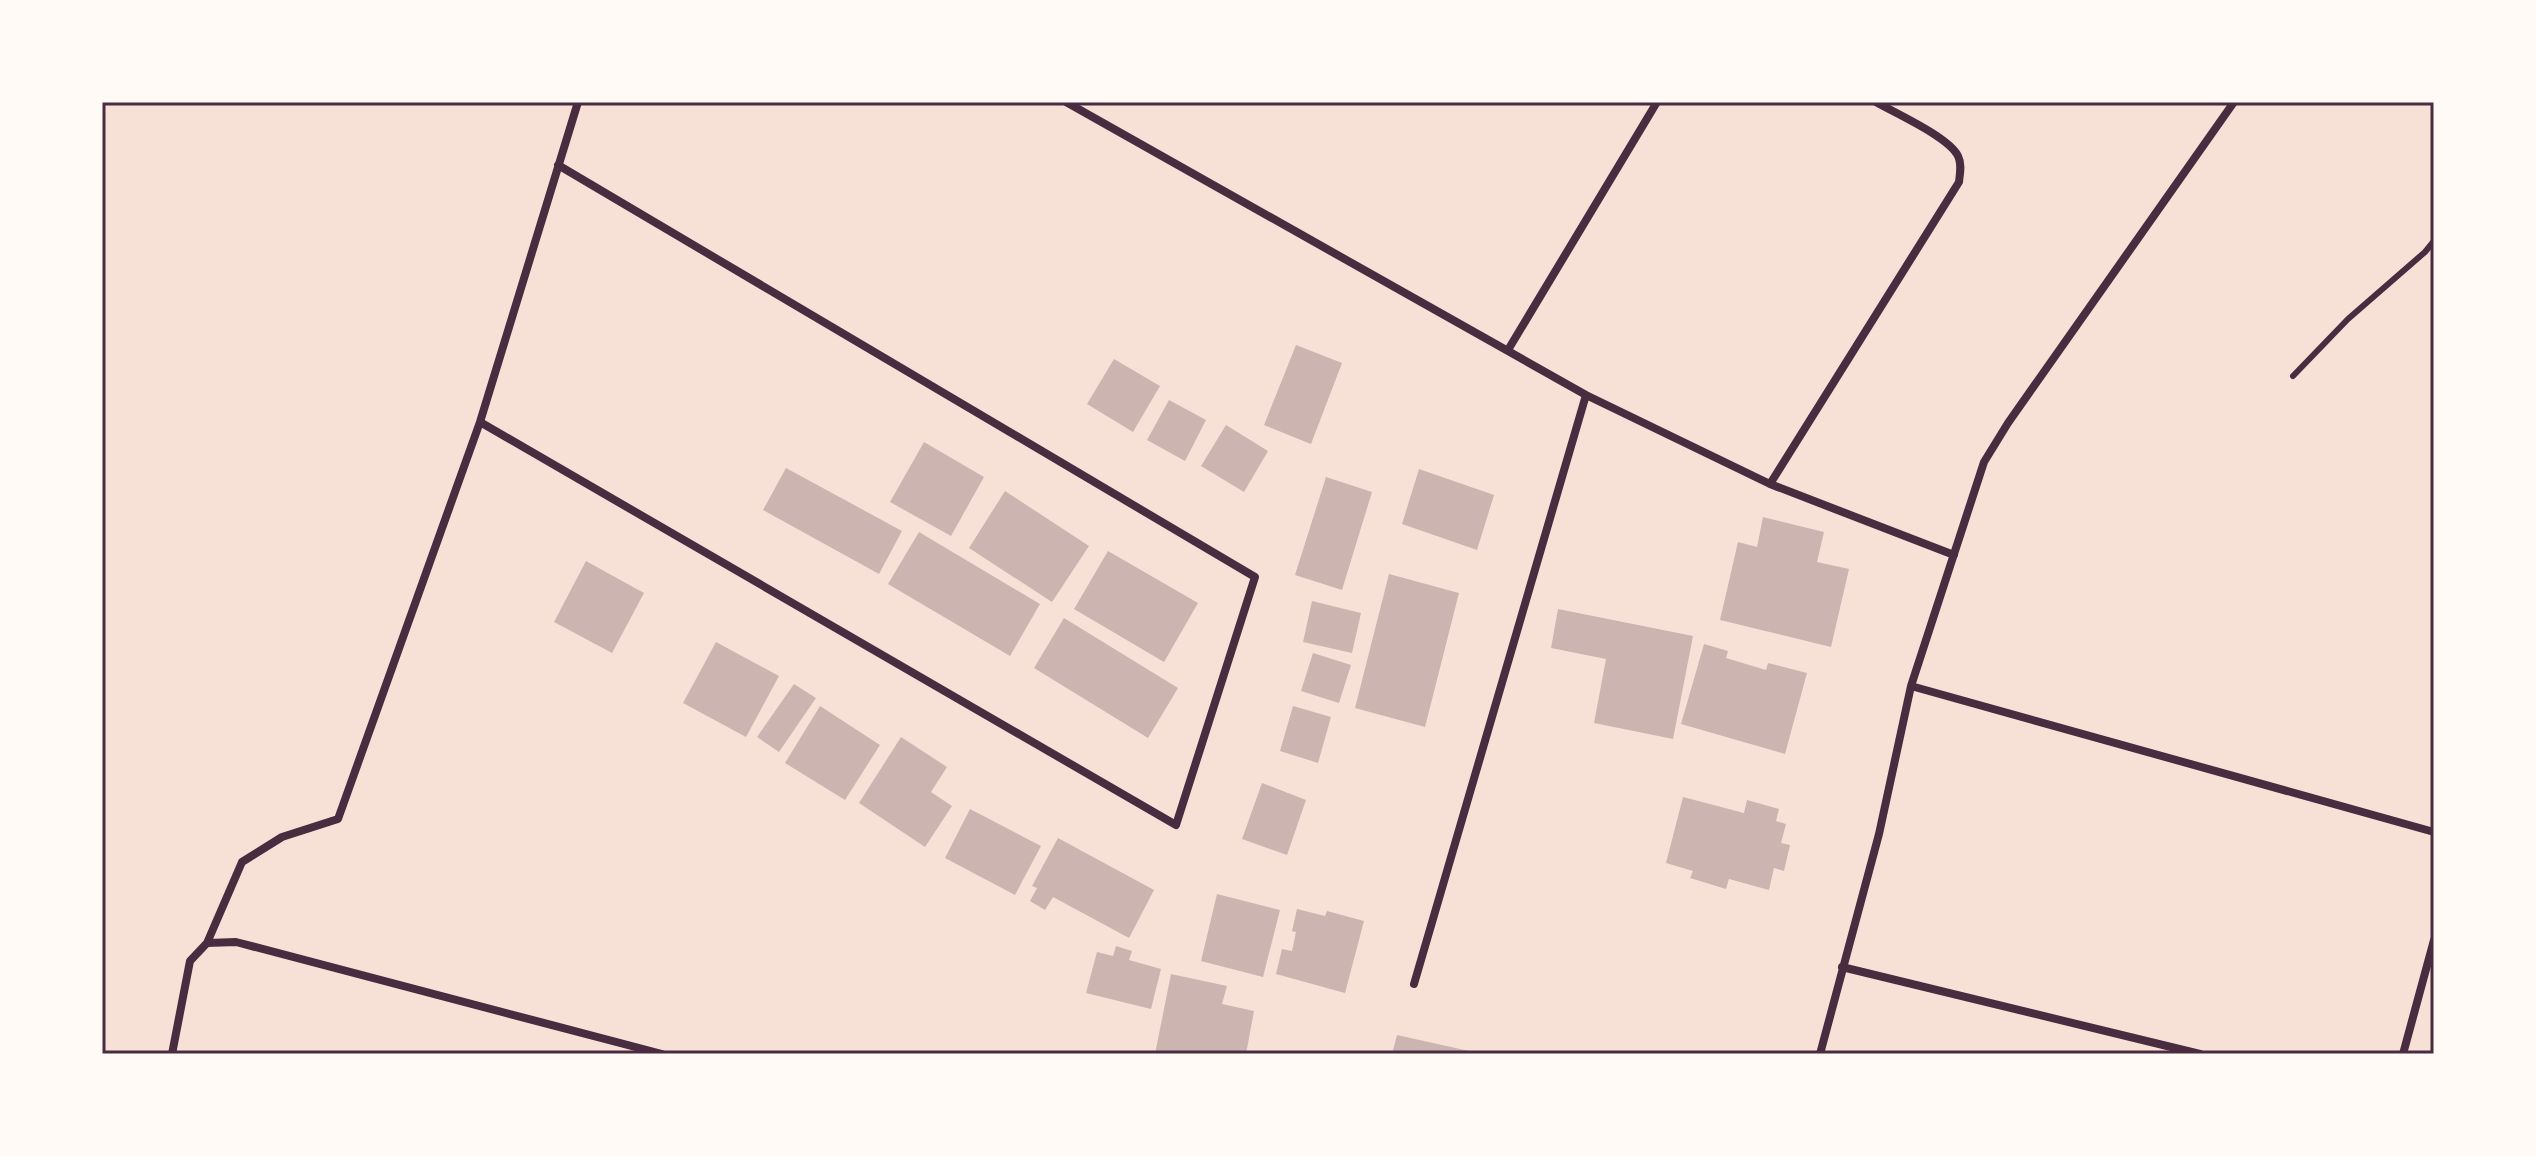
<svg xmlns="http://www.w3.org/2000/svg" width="2536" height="1156" viewBox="0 0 2536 1156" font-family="Ubuntu,sans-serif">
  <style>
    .building { fill: #ccb4b1 }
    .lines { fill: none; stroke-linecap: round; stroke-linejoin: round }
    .service { stroke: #4a2c40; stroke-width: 6 }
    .minor { stroke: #4a2c40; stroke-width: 8 }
    .neatline { fill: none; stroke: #4a2c40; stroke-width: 3 }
  </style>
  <rect width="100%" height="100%" fill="#f7e1d7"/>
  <path class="building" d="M1296,345L1342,363L1311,444L1264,425Z
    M1114,359L1160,386L1133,432L1087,404Z
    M1169,400L1206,420L1185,461L1147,440Z
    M1226,425L1268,451L1244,492L1201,466Z
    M924,442L984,477L951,536L890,502Z
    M786,468L902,531L879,574L763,510Z
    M1419,469L1494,495L1477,550L1402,524Z
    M1326,477L1372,492L1342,590L1295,575Z
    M1005,491L1089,546L1052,602L969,548Z
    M1763,517L1824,532L1817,562L1849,569L1831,647L1720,620L1738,542L1757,547Z
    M919,532L1040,604L1010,656L888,584Z
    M1108,551L1198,603L1164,662L1074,609Z
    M586,561L644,593L612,653L554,622Z
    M1389,574L1459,593L1425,727L1355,708Z
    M1312,601L1361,613L1352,653L1303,642Z
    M1558,609L1693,636L1673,739L1594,723L1606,659L1551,648Z
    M1064,618L1178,688L1148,738L1034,668Z
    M716,642L779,676L746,737L683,703Z
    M1704,644L1728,651L1726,658L1766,670L1768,663L1807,673L1785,754L1681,724Z
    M1313,653L1351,665L1339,703L1301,691Z
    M794,684L816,698L779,752L757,737Z
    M820,706L880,745L845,800L785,763Z
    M1293,706L1331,717L1318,763L1280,751Z
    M901,737L947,767L931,792L952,806L925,847L859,803Z
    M1262,783L1306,800L1287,855L1242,839Z
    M1683,797L1744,813L1747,800L1779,809L1776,821L1786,824L1781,843L1790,845L1784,871L1774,868L1769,890L1729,879L1726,889L1690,878L1693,871L1666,863Z
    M970,809L1041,846L1015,895L945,858Z
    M1058,838L1154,890L1129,938L1053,897L1045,910L1030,901L1037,888L1032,886Z
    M1217,894L1280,910L1263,977L1201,961Z
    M1297,909L1325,916L1327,911L1364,921L1345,993L1276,974L1282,949L1292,951L1296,932L1292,931Z
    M1116,946L1132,951L1129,960L1161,969L1151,1009L1086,993L1097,952L1113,956Z
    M1171,974L1227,986L1222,1004L1254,1011L1246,1054H1155Z
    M1397,1035L1478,1053V1054H1392Z"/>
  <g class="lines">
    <path class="service" d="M2293,376L2348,319L2425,252L2434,241"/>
    <path class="minor" d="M1066,102L1586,395L1770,484L1954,555
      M1508,350L1657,102
      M480,422L1176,825L1255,577L558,165
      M1770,484L1959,182C1960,173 1962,164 1958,156C1949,137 1895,113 1876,102
      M1911,686L2434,832
      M207,943L242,862L282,837L338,819L480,422L578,102
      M1842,967L2200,1054
      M1414,984L1586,395
      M172,1054L190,961L207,943L236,942L662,1054
      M1820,1054L1879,834L1911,686L1984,462L2008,423L2234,102
      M2403,1054L2434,940"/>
  </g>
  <rect width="2536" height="1156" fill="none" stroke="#fffaf5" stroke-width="208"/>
  <rect x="104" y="104" width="2328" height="948" class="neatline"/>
</svg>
